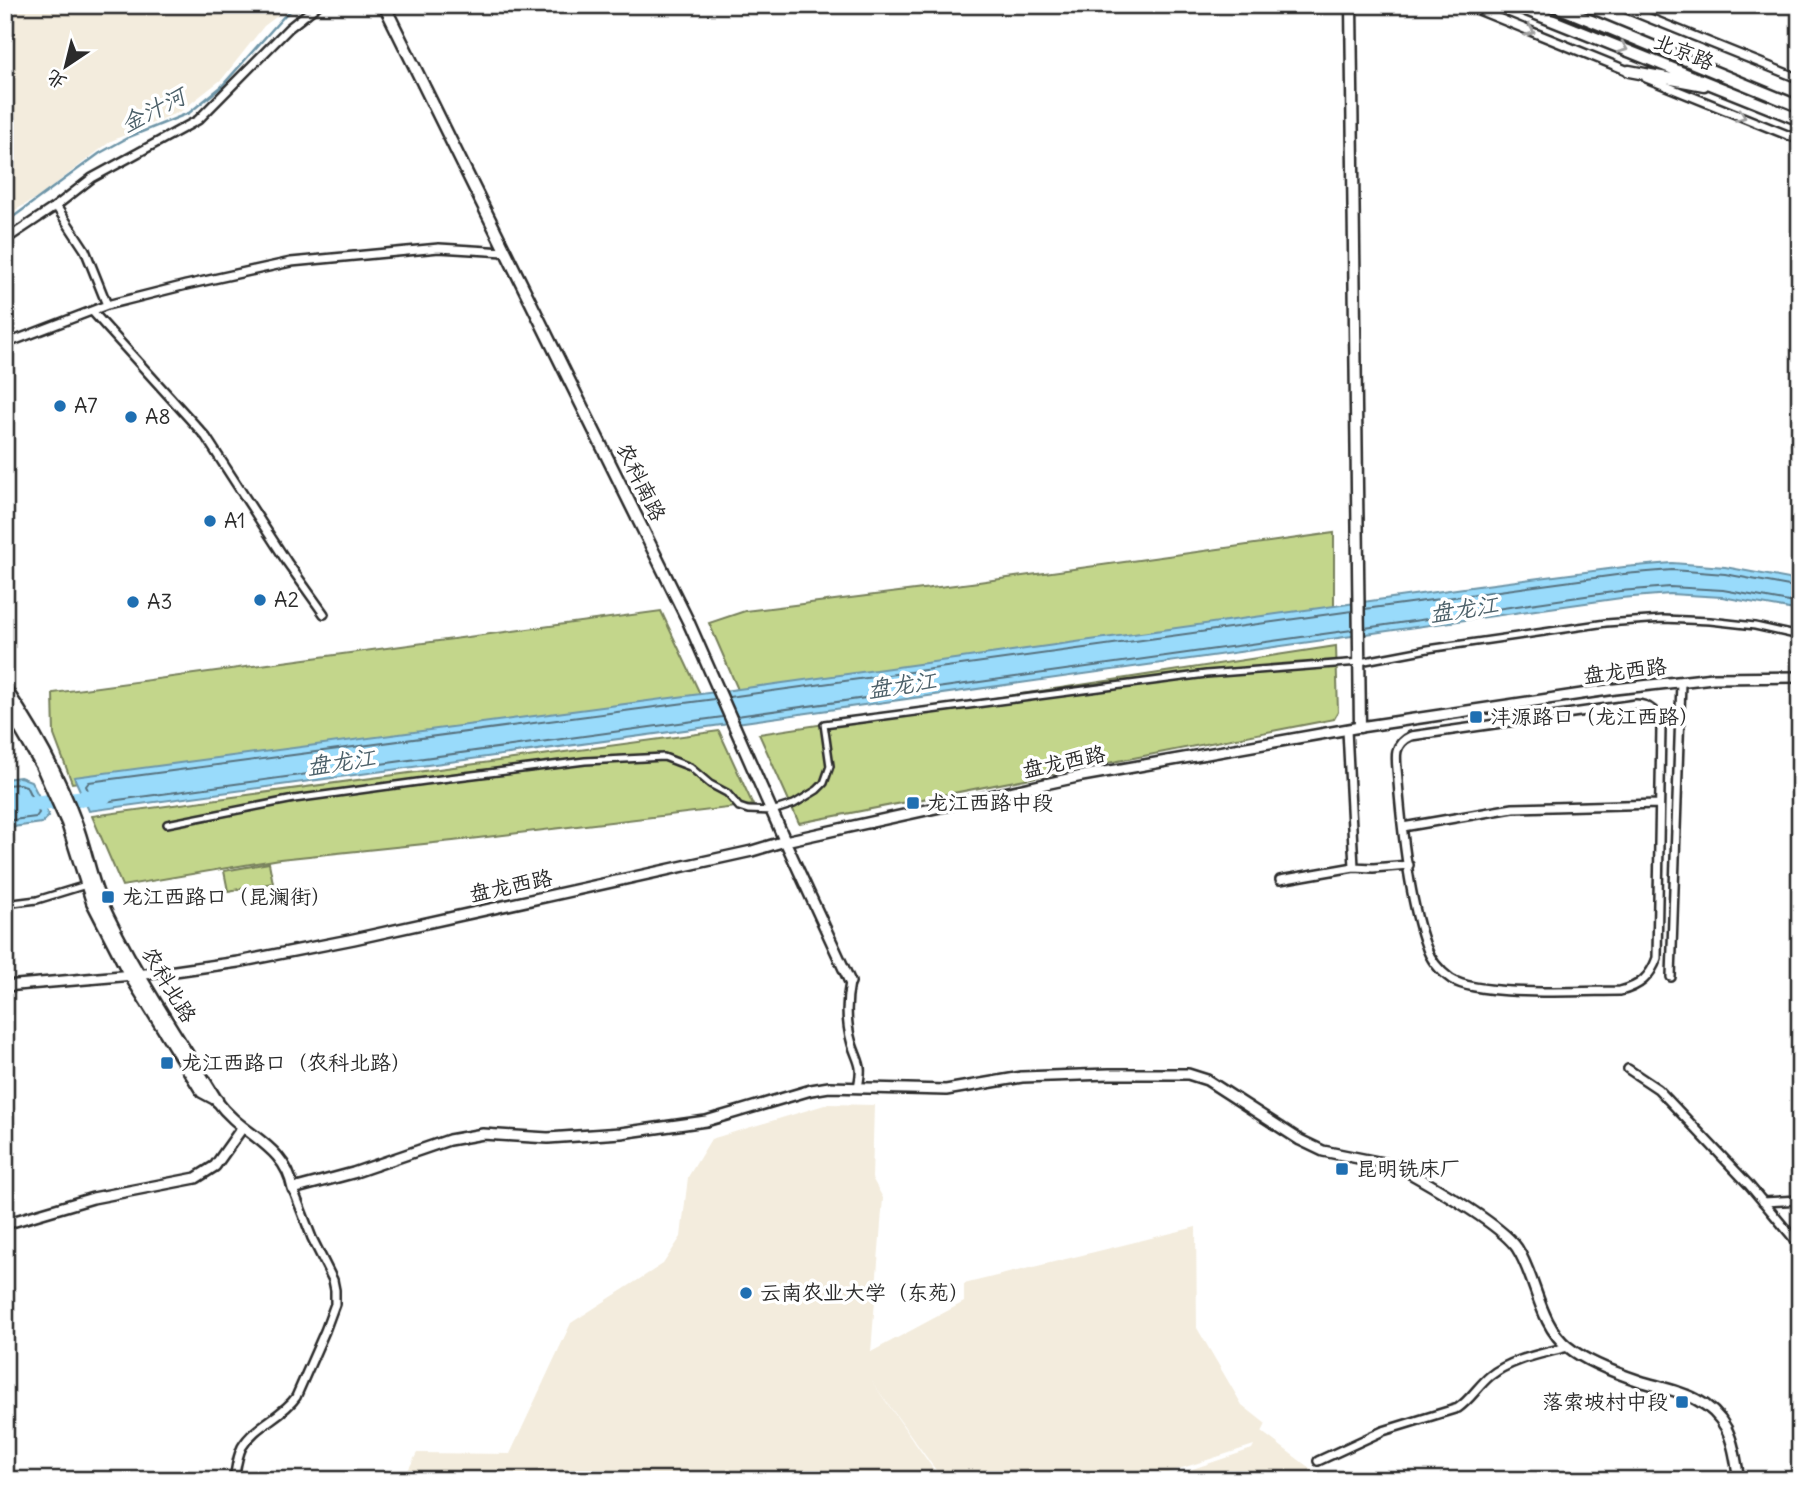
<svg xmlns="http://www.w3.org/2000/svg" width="1805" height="1485" viewBox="0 0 1805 1485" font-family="Delius,'LXGW WenKai TC',sans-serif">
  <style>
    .built { fill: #f3ecdd }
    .green { fill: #c3d68b; stroke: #77805b; stroke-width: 2 }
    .water { fill: #99dbfb; stroke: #6d95a8; stroke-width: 2 }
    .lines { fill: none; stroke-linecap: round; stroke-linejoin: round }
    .shore { stroke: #57717e; stroke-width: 2 }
    .stream { stroke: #6d95a8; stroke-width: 2.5 }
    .river { stroke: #99dbfb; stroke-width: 16 }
    .pedestrian-casing { stroke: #2b2b2b; stroke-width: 10 }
    .minor-casing { stroke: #2b2b2b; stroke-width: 12 }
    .tertiary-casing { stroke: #2b2b2b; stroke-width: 14 }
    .secondary-casing { stroke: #2b2b2b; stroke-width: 15 }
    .pedestrian { stroke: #fff; stroke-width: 5 }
    .minor { stroke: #fff; stroke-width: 7 }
    .tertiary { stroke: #fff; stroke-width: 9 }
    .secondary { stroke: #fff; stroke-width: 10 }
    .oneway { stroke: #a0a0a0 }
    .poi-dot { fill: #1f6fb2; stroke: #fff; stroke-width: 2.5 }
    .labels { text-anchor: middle; stroke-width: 7; stroke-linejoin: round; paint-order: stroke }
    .street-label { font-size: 21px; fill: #2b2b2b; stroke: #fff }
    .poi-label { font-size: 21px; fill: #2b2b2b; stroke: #fff; text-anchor: start }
    .water-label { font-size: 23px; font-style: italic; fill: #4c6069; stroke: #fff }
  </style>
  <rect width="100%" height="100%" fill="#fff"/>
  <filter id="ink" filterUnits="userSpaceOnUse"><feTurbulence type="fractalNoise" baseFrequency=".0143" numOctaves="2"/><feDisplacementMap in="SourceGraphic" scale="14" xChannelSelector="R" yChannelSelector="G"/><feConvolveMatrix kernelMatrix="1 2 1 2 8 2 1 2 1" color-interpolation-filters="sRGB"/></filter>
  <g filter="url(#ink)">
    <path class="built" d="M5,5H292L264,26L222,79L181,111L111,141L40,196L5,216Z
      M828,1104L874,1105L872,1178L883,1198L871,1352L964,1302V1284L1196,1227L1197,1328L1242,1405L1266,1424L1262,1432L1315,1472L1317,1480H1160L1252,1449L1254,1445L1145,1480H943L870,1379L941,1480H403L417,1453L510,1454L571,1323L663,1264L681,1237L688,1177L711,1139Z"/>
    <path class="green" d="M1334,533V611L739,692L709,623L745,611L971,583Z
      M661,611L702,698L72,783L54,735L53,693Z
      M1336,646L1338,712L1334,719L799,823L759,734Z
      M719,731L753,805L453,841L280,859L122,886L92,816Z
      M269,863L273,883L228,891L224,871Z"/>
    <path class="water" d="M1672,563L1725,567L1800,581V611L1722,597L1670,594L1621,598L751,721L89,811L74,777L746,688L1478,586L1624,567Z
      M20,777L31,781L49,816L42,823L5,828V779Z"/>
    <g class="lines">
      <path class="shore" d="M1365,609L1624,574L1672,570L1725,574L1800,588
        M1365,628L1620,591L1670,587L1723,590L1800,604
        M729,697L1352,611
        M715,699L89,782L86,786L93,801L96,803L723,717
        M737,716L1352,630
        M5,785L19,784L26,786L39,813L36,817L5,821"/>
      <path class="stream" d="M5,223L100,153L129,137L189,113L221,87L286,14L299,5"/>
      <path class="river" d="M5,807L104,796"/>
      <g class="pedestrian-casing">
        <path id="pedestrian" d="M167,824L294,799L425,781L585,761L664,757L690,767L710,784L727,793L739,807L748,810L772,811L794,804L817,790L824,783L830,766L824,724L1206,674L1360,662L1428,649L1606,623L1663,619L1710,621L1755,626L1800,636
          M5,904L37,900L86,885"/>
      </g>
      <g class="minor-casing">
        <path id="minor" d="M1466,5L1631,72
          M1617,5L1800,79
          M1646,78L1800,140
          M56,206L85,250L107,305
          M8,238L56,206L92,178L198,120L289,28L318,5
          M92,311L206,437L287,562L324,614
          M5,344L107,305L186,285L291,262L439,248L505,252
          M1636,704C1649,704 1659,713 1661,727L1657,958C1650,977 1640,986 1620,991C1584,991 1478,997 1451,979C1440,971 1430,959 1426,946C1409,900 1402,831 1398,782C1398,773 1395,760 1397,751C1399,743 1404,739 1411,736Z
          M1347,730L1354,867
          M1403,827L1513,808L1659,804
          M1280,880L1354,867L1373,868L1409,865
          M1671,977L1681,682
          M850,982C846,1002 846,1024 852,1044C859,1065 863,1064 858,1087
          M1628,1069L1658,1089L1749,1185L1800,1246
          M1763,1202L1800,1200
          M1318,1461L1383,1431L1458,1408C1471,1399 1478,1386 1490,1376C1511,1359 1541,1354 1567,1347
          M234,1480C236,1469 237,1457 242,1447C255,1425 282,1417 296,1397L325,1331L335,1304V1290L333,1280L312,1238L293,1189"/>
      </g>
      <g class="tertiary-casing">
        <path id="tertiary" d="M785,841L850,982
          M5,986L168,972L238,962L354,939L752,851L785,841L1082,776L1360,727L1615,689L1713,678L1800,677
          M217,1101C242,1136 285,1144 293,1189L353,1173L449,1140L483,1134L548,1138L621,1133L706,1121L811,1090L829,1087L946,1090L1022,1077L1109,1074H1188L1207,1080L1300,1140L1323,1151L1393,1165L1408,1172C1433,1186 1501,1225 1517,1248C1536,1277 1539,1325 1568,1347C1585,1361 1619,1374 1640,1381C1673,1391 1708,1395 1726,1428C1734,1444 1736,1462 1739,1480
          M5,1224L93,1198L196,1178L215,1166L242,1128"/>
      </g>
      <g class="secondary-casing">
        <path id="secondary" d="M384,5L688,621L785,841
          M1351,5L1360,727
          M1514,5L1800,120
          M1553,5L1800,107
          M1629,71L1704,85
          M5,688C33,729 58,774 75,820C85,845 89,872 99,897C131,969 176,1034 217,1101
          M5,703L41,765L67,823L92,902L129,974L202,1092L217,1100"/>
      </g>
      <use href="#pedestrian" class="pedestrian"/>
      <use href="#minor" class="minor"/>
      <use href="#tertiary" class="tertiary"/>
      <use href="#secondary" class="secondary"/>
    </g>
    <defs><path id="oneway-chevron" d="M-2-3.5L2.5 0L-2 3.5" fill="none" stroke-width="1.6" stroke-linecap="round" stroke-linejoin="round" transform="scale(1.75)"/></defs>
    <g class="oneway">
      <use href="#oneway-chevron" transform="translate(1530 31) rotate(22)"/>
      <use href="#oneway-chevron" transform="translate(1623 48) rotate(22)"/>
      <use href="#oneway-chevron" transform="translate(1741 116) rotate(22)"/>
    </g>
  </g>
  <g class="poi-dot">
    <circle cx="60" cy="406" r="7"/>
    <circle cx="131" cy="417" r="7"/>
    <circle cx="210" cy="521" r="7"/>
    <circle cx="260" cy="600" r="7"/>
    <circle cx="133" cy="602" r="7"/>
    <rect x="1469" y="710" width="14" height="14" rx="3.5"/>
    <rect x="906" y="796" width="14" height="14" rx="3.5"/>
    <rect x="101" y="890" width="14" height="14" rx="3.5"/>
    <rect x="160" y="1056" width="14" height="14" rx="3.5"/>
    <rect x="1335" y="1162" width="14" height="14" rx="3.5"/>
    <circle cx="746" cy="1293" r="7"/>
    <rect x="1675" y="1395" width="14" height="14" rx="3.5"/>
  </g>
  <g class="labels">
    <g class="street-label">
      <text transform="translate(1684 52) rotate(22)" y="7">北京路</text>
      <text transform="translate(641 482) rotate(64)" y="7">农科南路</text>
      <text transform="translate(1625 671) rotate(-7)" y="7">盘龙西路</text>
      <text transform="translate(1064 762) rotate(-12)" y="7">盘龙西路</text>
      <text transform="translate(511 886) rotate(-12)" y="7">盘龙西路</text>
      <text transform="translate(169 985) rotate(59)" y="7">农科北路</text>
    </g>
    <g class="poi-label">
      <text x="74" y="413">A7</text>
      <text x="145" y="424">A8</text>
      <text x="224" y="528">A1</text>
      <text x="274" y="607">A2</text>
      <text x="147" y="609">A3</text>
      <text x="1490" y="724">沣源路口（龙江西路）</text>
      <text x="927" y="810">龙江西路中段</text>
      <text x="122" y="904">龙江西路口（昆澜街）</text>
      <text x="181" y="1070">龙江西路口（农科北路）</text>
      <text x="1356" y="1176">昆明铣床厂</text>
      <text x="760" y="1300">云南农业大学（东苑）</text>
      <text x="1668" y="1409" text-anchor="end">落索坡村中段</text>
    </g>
    <g class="water-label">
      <text transform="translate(153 110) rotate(-27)" y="8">金汁河</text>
      <text transform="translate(1464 609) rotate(-8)" y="8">盘龙江</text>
      <text transform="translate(902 685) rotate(-8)" y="8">盘龙江</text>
      <text transform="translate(341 762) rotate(-8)" y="8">盘龙江</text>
    </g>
  </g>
  <rect width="1805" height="1485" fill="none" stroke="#fff" stroke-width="28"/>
  <rect x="14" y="14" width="1777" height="1457" fill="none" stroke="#2b2b2b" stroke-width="2.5" filter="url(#ink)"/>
  <g transform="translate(66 66) rotate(215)" stroke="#ffffff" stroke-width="5" paint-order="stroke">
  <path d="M0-5L12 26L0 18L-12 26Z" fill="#2b2b2b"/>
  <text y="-10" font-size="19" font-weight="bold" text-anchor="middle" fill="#2b2b2b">北</text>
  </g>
</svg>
